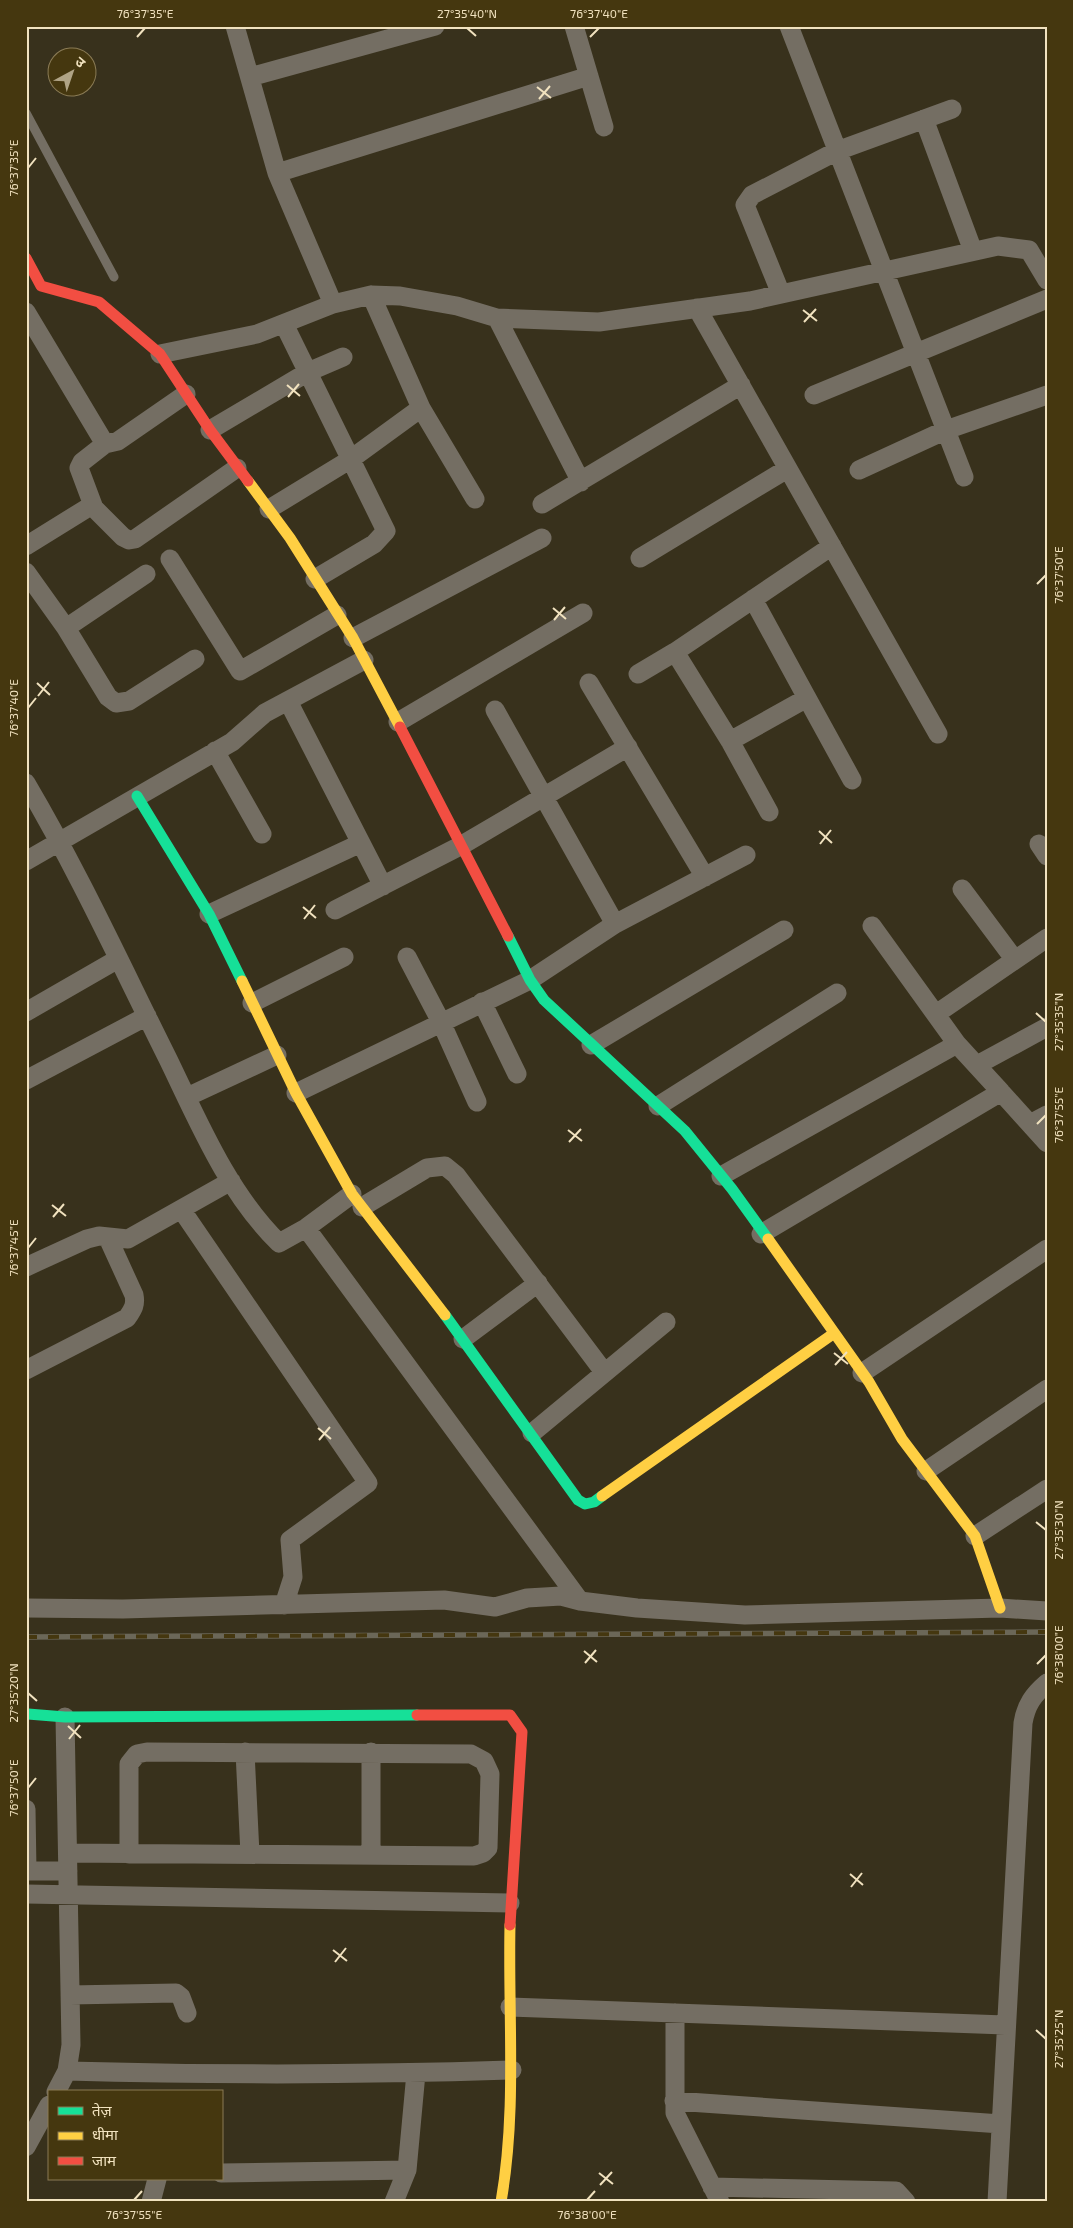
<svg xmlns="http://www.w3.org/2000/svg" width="1073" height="2228" viewBox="0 0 1073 2228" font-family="'Exo 2','Noto Sans Devanagari',sans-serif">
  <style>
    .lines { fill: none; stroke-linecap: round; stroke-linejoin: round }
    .lane { stroke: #746e63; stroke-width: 9 }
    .street { stroke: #746e63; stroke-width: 19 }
    .fast { stroke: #16e098; stroke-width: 11 }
    .slow { stroke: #ffcf43; stroke-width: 11 }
    .jam { stroke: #f24e42; stroke-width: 11 }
    .rail-casing { stroke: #6b6758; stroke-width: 5.5 }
    .rail { stroke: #45370f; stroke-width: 4; stroke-dasharray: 11; stroke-linecap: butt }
    .ticks { fill: none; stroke: #f1e2bf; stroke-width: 2 }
    .neatline { fill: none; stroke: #f1e2bf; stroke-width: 2 }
    .ticks-label { font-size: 12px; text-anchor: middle; fill: #f1e2bf }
  </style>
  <rect width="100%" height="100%" fill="#38311c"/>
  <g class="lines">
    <path class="lane" d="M26,113L114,277"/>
    <path class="street" d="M235,26L277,173L333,304
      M574,26L604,127
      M789,26L964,477
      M250,77L435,26
      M924,119L973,251
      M277,173L589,76
      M781,294L745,205L752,195L837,151L952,109
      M371,295L421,408L475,499
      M697,308L938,734
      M26,312L105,444L118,441L186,394
      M497,318L581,482
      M284,324L386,531L374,544L315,579
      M160,354L257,334L333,304L371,295L400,296L457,306L497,318L599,322L750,301L998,246L1029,250L1047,280
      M814,395L1047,299
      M210,430L308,372L343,357
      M859,470L946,430L1047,395
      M542,504L741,385
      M94,508L79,468L82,462L105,444
      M269,509L351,459L421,408
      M26,546L89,507L94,508L123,537L129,540L135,539L237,468
      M640,558L787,469
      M170,559L240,671L337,615
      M26,572L66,628L108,697L116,703L129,701L195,659
      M753,599L807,698
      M66,628L146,574
      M353,638L542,538
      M638,674L675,652
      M589,683L705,877
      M288,701L383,886
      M495,710L615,924
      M398,722L583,613
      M730,741L807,698L852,780
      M215,751L262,834
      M26,783C79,873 122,967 168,1059C199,1123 228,1193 279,1243L306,1228L352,1194
      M769,812L730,741L675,652L832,546
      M1039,844L1047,856
      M26,861L232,742L265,713L364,660
      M962,889L1015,960
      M335,910L462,845L628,747
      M209,914L361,843
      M872,926L957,1044
      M407,957L441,1022L477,1102
      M482,1002L517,1074
      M252,1003L344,957
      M26,1012L118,959
      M936,1014L1047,938
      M591,1045L784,930
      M977,1065L1047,1027
      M26,1080L147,1016
      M296,1093L530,980L615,924L746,855
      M187,1097L277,1055
      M658,1106L837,993
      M1030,1124L1047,1115
      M721,1176L957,1044L1001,1092
      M362,1207L427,1168L445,1166L456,1175L604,1372
      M181,1209L368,1483L290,1540L293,1577L284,1605
      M306,1228L580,1601
      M761,1234L1001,1092L1047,1143
      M26,1267L87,1239L99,1236L128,1239L231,1181
      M463,1339L538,1283
      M26,1370L127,1318C133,1309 136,1305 134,1295L108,1238
      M862,1373L1047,1249
      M532,1433L666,1322
      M926,1471L1047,1389
      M975,1536L1047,1489
      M26,1608L123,1609L444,1600L495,1607L527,1598L561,1596L580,1601L637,1608L745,1615L1000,1608L1047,1611
      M245,1752L250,1854
      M26,1809L27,1871
      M68,1853L474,1856L483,1853L488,1848L490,1774L484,1761L471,1754L147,1752L137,1754L129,1764V1854
      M371,1855V1752
      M26,1871H68
      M26,1894L510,1903
      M70,1995L176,1993L181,1997L187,2013
      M510,2007L1005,2025
      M675,2013V2113L720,2202
      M67,2071C215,2075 363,2075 512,2070
      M56,2092L67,2071L71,2045L65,1717
      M674,2101L1001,2124
      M26,2147L49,2105
      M221,2173L407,2170
      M712,2187L896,2191L906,2202
      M151,2202L157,2179
      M394,2202L407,2170L416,2073
      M997,2202L1023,1723C1026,1705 1033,1695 1047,1683"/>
    <path class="fast" d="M137,796L209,914L242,981
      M508,936L530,980L544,1000L685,1131L732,1189L768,1239
      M445,1315L578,1500L585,1504L594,1502L602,1496
      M28,1714L65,1717L417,1715"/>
    <path class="slow" d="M248,481L290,538L353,638L400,727
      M242,981L296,1093L352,1194L445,1315
      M768,1239L869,1382L902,1439L975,1536L1000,1608
      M602,1496L833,1334
      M501,2202C517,2110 508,2018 510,1925"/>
    <path class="jam" d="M26,258L41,286L99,302L160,354L210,430L248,481
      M400,727L508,936
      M417,1715H510L522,1732L510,1925"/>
    <g class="rail-casing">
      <path id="rail" d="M26,1637L1047,1632"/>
    </g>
    <use href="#rail" class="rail"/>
  </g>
  <path class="ticks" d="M467,28L476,36M137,37L145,28M590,37L599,28M537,87L551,98M539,99L550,86M28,168L36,158M803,310L817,321M804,322L816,309M287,385L300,396M288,397L299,384M1037,584L1046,575M553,608L566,619M554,620L565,607M37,683L50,695M38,696L49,682M28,708L36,698M819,831L832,843M820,844L831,830M303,907L316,918M304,919L315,905M1036,1013L1046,1022M1037,1124L1046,1115M568,1130L582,1141M569,1142L581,1129M52,1205L66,1216M53,1217L64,1204M28,1248L36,1238M834,1353L848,1364M835,1365L847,1352M318,1428L331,1439M319,1440L330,1427M1036,1522L1046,1530M584,1651L597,1662M585,1663L596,1650M1037,1664L1046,1655M28,1693L37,1701M68,1726L81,1738M69,1739L80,1725M28,1788L36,1778M850,1874L863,1885M851,1887L862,1873M333,1950L347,1961M335,1962L346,1948M1036,2030L1046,2039M599,2173L613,2184M600,2185L612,2172M134,2200L142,2191M587,2200L595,2191"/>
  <rect width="1073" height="2228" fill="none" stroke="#45370f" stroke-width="55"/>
  <rect x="48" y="2090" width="175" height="90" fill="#45370f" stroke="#8a7b55"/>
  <rect x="58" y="2107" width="25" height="8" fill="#16e098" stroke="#8a7b55"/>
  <text x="92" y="2116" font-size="15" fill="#f1e2bf">तेज़</text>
  <rect x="58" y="2132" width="25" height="8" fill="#ffcf43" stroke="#8a7b55"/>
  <text x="92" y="2140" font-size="15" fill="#f1e2bf">धीमा</text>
  <rect x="58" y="2157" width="25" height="8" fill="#f24e42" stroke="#8a7b55"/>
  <text x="92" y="2166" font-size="15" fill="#f1e2bf">जाम</text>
  <g transform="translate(72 72) rotate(40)"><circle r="24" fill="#45370f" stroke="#8a7b55"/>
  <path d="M0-4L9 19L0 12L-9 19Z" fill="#b0a486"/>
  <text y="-8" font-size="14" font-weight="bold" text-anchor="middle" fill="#f1e2bf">उ</text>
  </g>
  <rect x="28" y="28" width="1018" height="2172" class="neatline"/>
  <g class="ticks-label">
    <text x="145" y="18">76°37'35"E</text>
    <text x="467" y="18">27°35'40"N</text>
    <text x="599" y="18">76°37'40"E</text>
    <text transform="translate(14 168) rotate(-90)" y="4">76°37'35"E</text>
    <text transform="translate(1059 575) rotate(-90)" y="4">76°37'50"E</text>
    <text transform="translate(14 708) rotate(-90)" y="4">76°37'40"E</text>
    <text transform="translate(1059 1022) rotate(-90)" y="4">27°35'35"N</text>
    <text transform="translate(1059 1115) rotate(-90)" y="4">76°37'55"E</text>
    <text transform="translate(14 1248) rotate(-90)" y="4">76°37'45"E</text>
    <text transform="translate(1059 1530) rotate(-90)" y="4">27°35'30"N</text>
    <text transform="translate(1059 1655) rotate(-90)" y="4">76°38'00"E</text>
    <text transform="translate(14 1693) rotate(-90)" y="4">27°35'20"N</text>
    <text transform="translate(14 1788) rotate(-90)" y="4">76°37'50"E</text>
    <text transform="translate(1059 2039) rotate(-90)" y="4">27°35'25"N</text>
    <text x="134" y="2219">76°37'55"E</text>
    <text x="587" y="2219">76°38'00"E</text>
  </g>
</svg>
